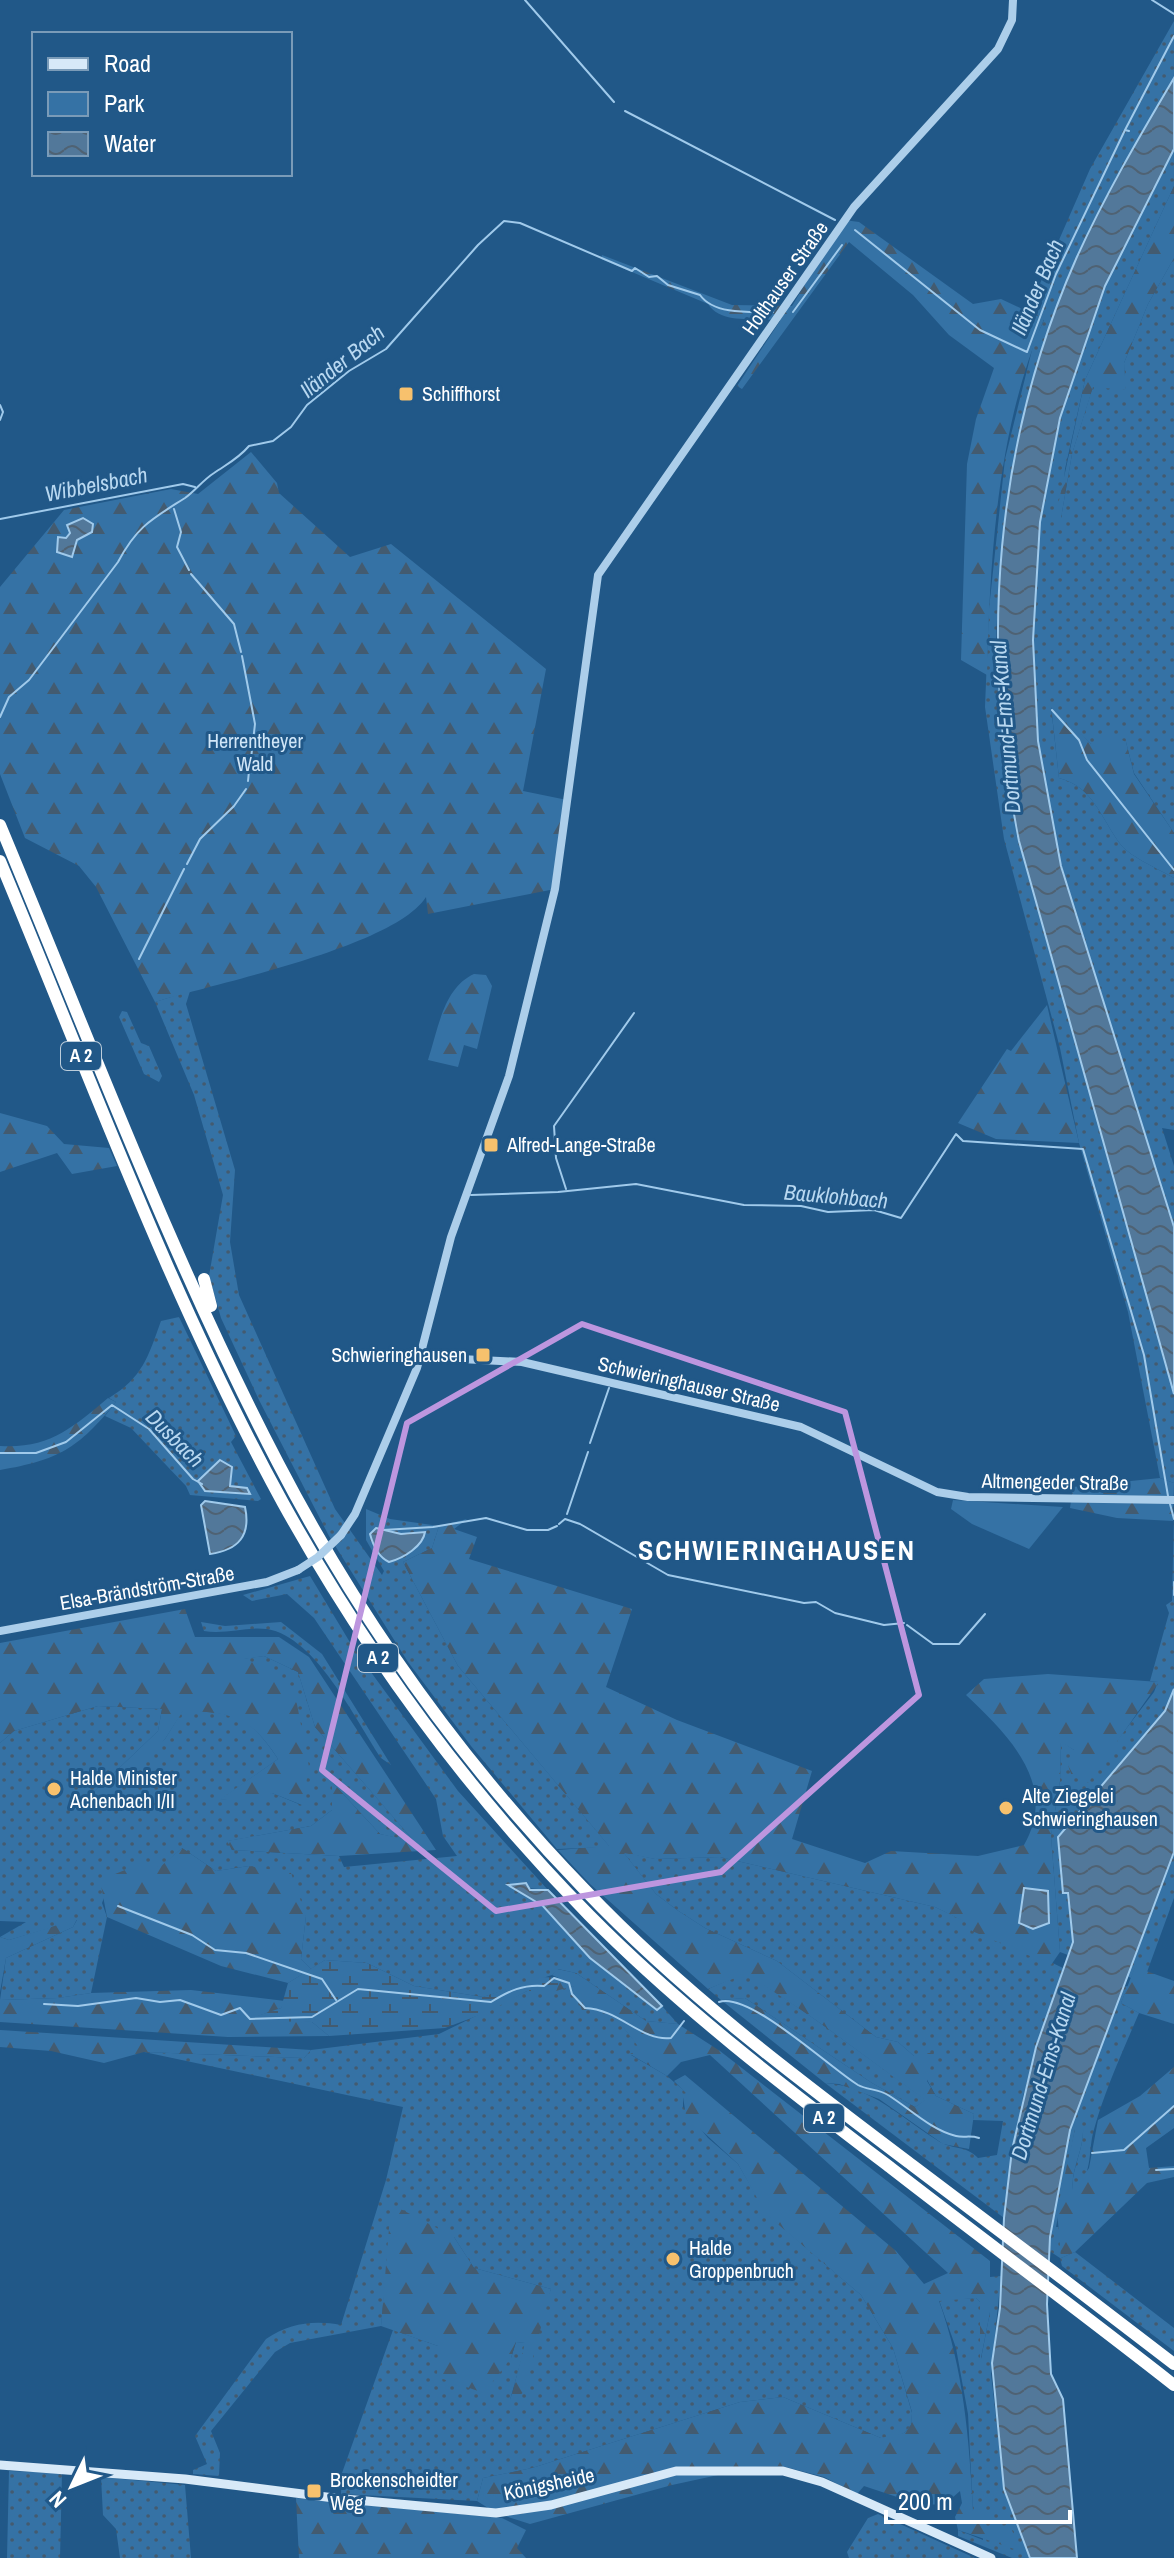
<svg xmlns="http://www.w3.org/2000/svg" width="1174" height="2558" viewBox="0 0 1174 2558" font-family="'Archivo Narrow',sans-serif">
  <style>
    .green { fill: url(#green-dots) }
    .forest { fill: url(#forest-firs) }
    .wetland { fill: url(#wetland-marsh) }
    .pitch { fill: #3572a5 }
    .water { fill: url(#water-waves); stroke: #a0caeb; stroke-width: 2 }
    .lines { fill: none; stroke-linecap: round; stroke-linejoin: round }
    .stream { stroke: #a0caeb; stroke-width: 2 }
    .tertiary { stroke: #acceea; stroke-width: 8 }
    .secondary { stroke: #d7e9f8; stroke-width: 9 }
    .motorway { stroke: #fff; stroke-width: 12 }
    .tertiary-bridge { stroke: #acceea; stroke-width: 8 }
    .marked { fill: none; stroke: #bd96df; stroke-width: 6; stroke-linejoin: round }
    .poi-dot { fill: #f7c16d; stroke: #215888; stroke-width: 3 }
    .labels { text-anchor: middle; stroke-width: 6; stroke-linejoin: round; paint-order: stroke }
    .shield { fill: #215888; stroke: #bccddb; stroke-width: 2 }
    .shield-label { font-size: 18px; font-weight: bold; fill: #fff }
    .street-label { font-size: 20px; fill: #fff; stroke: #215888 }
    .poi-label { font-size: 20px; fill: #fff; stroke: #215888; text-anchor: start }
    .park-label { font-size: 20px; fill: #d0e6f8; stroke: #215888 }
    .water-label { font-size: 22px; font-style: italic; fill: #b8d8f1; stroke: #215888 }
    .district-label { font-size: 28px; font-weight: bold; letter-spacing: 2px; fill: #fff; stroke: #215888 }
  </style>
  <defs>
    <pattern id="green-dots" width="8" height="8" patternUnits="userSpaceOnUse" patternTransform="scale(2)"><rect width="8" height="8" fill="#3572a5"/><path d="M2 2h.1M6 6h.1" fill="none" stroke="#435b70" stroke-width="1.8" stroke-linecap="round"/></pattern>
    <pattern id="forest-firs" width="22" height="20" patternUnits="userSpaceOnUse" patternTransform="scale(2)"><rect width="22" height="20" fill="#3572a5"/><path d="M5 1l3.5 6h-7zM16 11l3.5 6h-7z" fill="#435b70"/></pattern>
    <pattern id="wetland-marsh" width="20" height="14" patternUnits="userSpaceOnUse" patternTransform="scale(2)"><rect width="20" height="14" fill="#3572a5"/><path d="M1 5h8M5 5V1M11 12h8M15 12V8" fill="none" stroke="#435b70"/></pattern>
    <pattern id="water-waves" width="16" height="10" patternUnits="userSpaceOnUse" patternTransform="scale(2)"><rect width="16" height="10" fill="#52789a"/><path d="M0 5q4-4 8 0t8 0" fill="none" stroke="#4f6273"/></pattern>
  </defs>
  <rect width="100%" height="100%" fill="#215888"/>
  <path class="green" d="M1174,21V78L1076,260L1049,330L1017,442L1000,562L996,638L1004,757L1019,841L1174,1394V1483L1160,1478L1128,1312L1079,1143L1060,1048L1004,839L985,707L989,609L1005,459L1034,342L1044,320L1028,311L1090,169Z
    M1174,149V186L1085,380L1065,469L1061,518L1072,454L1093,386L1125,389L1124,363L1148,304L1174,258V833L1134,773L1126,742L1091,744L1051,707L1059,778C1094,787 1101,819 1121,845C1132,858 1159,869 1174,878V1130L1162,1128L1174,1166V1227C1150,1150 1126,1073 1101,996C1082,935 1061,874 1049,810C1016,643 1033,464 1097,306C1118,251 1147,200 1174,149Z
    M190,991L186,1004L235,1170L230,1242L239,1295L335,1509L382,1575L384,1571L366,1540V1509L390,1519L439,1526L432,1548L403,1562L458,1666L610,1847L557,1849L471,1746L408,1662L329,1536L259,1400L221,1318L209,1276L223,1195L194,1095L155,1002Z
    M122,1011L127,1012L141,1043L149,1046L162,1076L159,1082L144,1074L119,1017Z
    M179,1317L236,1436L231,1442L261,1499L258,1501L190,1495L186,1486L131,1428L105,1416L116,1402L109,1398C143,1377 148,1357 161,1321Z
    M1174,1514V1689L1165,1711L1058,1837L1063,1893L1068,1892L1073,1942L1068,1955L1060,1952L1051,1836L1060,1781L1061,1741L1074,1750V1757L1107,1754L1154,1692L1158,1682L1150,1681L1169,1613L1166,1605L1172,1601Z
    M310,1576L354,1649L458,1791L548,1890L510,1886L543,1906L590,1958L657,2010L662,2006L678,2024L646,2021L576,1973L558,1969L552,1975L483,1997L414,1986L367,1963L325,1960L311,1969L301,1959L306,1916L249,1866L216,1871L182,1848L160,1868L105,1895L102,1903L107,1917L91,1993L58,1998L0,2000L6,1958L73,1927L77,1920L9,1940L0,1937L26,1922L0,1921V1743L14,1731L98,1706L162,1709L158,1731L95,1791L165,1739L183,1710C235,1713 248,1714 278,1759L220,1800L272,1793L301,1805L242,1659L264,1656L298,1672L315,1727L415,1842L380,1834L333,1783L332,1810L311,1826L228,1841L232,1850L339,1856L344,1867L457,1856L443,1836L436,1799L314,1618L287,1594L252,1601L243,1595Z
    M201,1622L225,1626L281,1622L322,1654L391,1765L381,1758C355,1719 316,1637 267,1629C246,1626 225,1635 204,1631Z
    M623,1852L655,1859L720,1857L935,1907L1063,1968L1023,2096L1004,2218L825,2083C872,2086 902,2119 940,2142C954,2150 966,2145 978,2158L997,2155L1003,2121L973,2120L974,2114L936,2096L914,2056L898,2042L876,2037L777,1961L705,1928L677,1910L656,1894Z
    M1174,1852V1898L1147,1972L1135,1968L1131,1978L1127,1976Z
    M745,1973C808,2011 865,2057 926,2100L915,2107L872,2083L745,1998L721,2000L708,1989Z
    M573,1986L597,2009L615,2017L641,2049L631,2055L667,2076L688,2094L683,2098V2107L708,2138L738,2164L767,2214L861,2295L893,2348L912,2413L911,2425L904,2433L892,2438H881L783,2397L740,2402L532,2468L483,2478L477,2501L341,2494L342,2473L393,2330L438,2346L511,2358L516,2342L526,2343L510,2400L551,2289L474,2268L454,2237L385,2286L381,2326L290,2343L275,2352L211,2431L220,2453L219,2476L193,2474V2470L207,2464L195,2436L266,2339C290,2323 314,2320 341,2325L386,2180L403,2107L144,2052L304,2058L311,2050L439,2034L527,1991Z
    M1128,1986L1121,2003L1139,2013C1122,2053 1104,2092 1093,2133C1088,2154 1093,2176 1073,2191C1070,2171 1084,2150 1083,2129H1075L1056,2227H1061V2258L1075,2252L1174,2328V2351L1062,2266L1060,2258L1048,2250L1070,2130L1123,1987Z
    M1001,2276L991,2374L1004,2489L1030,2558H1012L958,2536V2530L983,2540V2529L973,2512L968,2414L956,2348L939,2300L976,2298L980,2302L981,2359L990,2312V2277Z
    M9,2471L62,2473L60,2558H7Z
    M101,2477L185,2485L191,2558H120L116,2529L103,2515Z
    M878,2514L975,2558H976H849L847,2552L868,2518Z"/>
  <path class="forest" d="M1174,186V258L1148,304L1124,363L1126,390L1093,387L1072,454L1061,518L1055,519L1085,380Z
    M844,220L859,222L973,304L1001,299L1044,319C997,430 990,556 987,675L961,660L967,464L976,419L994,368L949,335L913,295L849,242L742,389L737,386L780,321C758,316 722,326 708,304L601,259L602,255L732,305L792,306Z
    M251,452L277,483L279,493L350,557L391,544L546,669L523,791L567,800L555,889L428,914L426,897C394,947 216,983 155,1002L96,887L79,866L25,838L0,774V587L64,510L171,489L198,494Z
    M1051,705L1091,744L1109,734L1126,742L1134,774L1174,833V878C1159,869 1132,858 1121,845C1101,819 1094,787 1059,778Z
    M474,974L486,975L492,986L477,1049L464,1045L458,1067L428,1060C438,1030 443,988 474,974Z
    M1047,1005L1079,1143L996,1139L958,1123L1007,1049L1011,1051Z
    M0,1113L47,1126L64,1144L109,1148L117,1166L72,1174L57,1153L0,1172Z
    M108,1398L116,1402C78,1449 58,1460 0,1470V1446C49,1449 72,1428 108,1398Z
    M1160,1478L1174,1483L1173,1521L1117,1518L1070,1508L1073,1487Z
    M467,1519L454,1529L477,1537L469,1559L632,1609L606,1687L677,1720L812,1771L792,1839L865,1863L891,1851L978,1856L1024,1845C1059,1784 1008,1735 966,1695L984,1679L1048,1674L1159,1682L1088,1783L1071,1774L1068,1765L1074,1750L1061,1742L1060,1781L1051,1836L1060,1952L1051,1965L972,1931L967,1923L935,1907L720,1857L655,1859L624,1853L656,1894L677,1910L705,1928L777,1961L876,2037L898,2042L914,2056L934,2052L927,2081L936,2096L974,2114L969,2149L943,2144L879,2099L839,2084L825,2083L721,2000L745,1998L872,2083L915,2107L925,2100C865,2057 808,2011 745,1974L708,1989L590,1884L558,1850L609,1846L458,1666L403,1562L432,1548L439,1526Z
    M185,1609L195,1637H279L309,1657L436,1850L339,1856L232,1850L227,1841L311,1826L332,1810V1782L380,1834L414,1841L315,1727L298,1672L264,1656L244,1659L276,1671L296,1699L309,1767L302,1805L272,1793L263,1798L219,1800L278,1759C251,1717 232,1712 183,1711L165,1739L103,1796L94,1792L158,1731L162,1709L98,1706L14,1731L0,1743V1643Z
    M182,1848L216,1871L249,1866L291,1873L306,1916L301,1959L311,1969L288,1983L221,1966L107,1917L100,1880L145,1862L160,1867Z
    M77,1919L73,1927L6,1958L0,1992V1937L9,1940Z
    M1135,1967L1174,1981V2024L1139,2013L1121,2003Z
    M557,1969L576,1973L646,2021L678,2024L720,2051L990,2261V2312L980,2363V2302L976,2298L939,2301C964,2371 969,2438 973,2511L983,2512V2529L1009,2525L1018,2542L1017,2550L958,2530L955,2517L962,2503L960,2491L945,2504L921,2505L864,2486L857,2494L824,2477L782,2466L755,2467L672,2485L530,2524L496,2513L477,2501L483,2478L532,2468L740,2402L783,2397L881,2438L904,2433L911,2425L912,2412L893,2348L861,2295L766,2214L738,2164L686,2116L683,2097L687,2094L674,2081L685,2075L896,2251L924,2284L948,2273L710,2055L681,2062L667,2076L630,2054L640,2049C623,2027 612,2008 582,2010L573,1986L556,1991L561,1979L552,1975Z
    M191,1990L285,2001L281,2008L258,2016L312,2022L329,2036L228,2037L0,2022V2000L58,1998L91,1993Z
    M0,2030L311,2050L304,2058L144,2052L104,2063L51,2051L0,2047Z
    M1174,2067V2128L1146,2148L1149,2168L1174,2166V2177L1147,2183L1075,2252L1061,2258L1057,2210L1075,2129H1083C1084,2150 1070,2170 1073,2190L1089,2168L1098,2120L1140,2096Z
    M391,2204L454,2237L474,2268L551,2289L524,2392L510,2402L525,2343L516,2342L511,2358L484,2393L437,2377L438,2346L381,2326Z
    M296,2498L502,2518L526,2530L517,2548L526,2558H299Z"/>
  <path class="wetland" d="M325,1960L367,1963L414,1986L483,1997L542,1977L562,1978L556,1991H527L490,2011L445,2028L329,2036L312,2022L255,2021L257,2016L281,2008L288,1983Z"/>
  <path class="pitch" d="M953,1500L1063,1507L1029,1549L972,1524L951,1509Z"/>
  <path class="water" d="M1174,78V149L1105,286L1060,418L1040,522L1033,640L1038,741L1061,866L1174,1227V1394L1019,841C979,646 995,443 1076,259C1104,197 1139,137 1174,78Z
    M83,518L93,524L92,532L77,540L72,557L57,552L58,537L66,538L70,533L67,525Z
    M220,1460L232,1467L230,1486L247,1488L250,1494L205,1491L198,1481Z
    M205,1501L245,1507C251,1535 239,1550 210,1554L201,1505Z
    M376,1528L401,1534L425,1532C423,1546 404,1558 389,1562C378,1557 373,1545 370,1534Z
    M1174,1689V1852L1070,2130L1050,2237L1047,2304L1051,2374L1063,2399L1077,2558H1030L1004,2489L992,2363L1000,2308L1004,2218L1012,2150L1036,2047L1073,1942L1068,1893H1063L1058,1837L1165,1711Z
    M526,1883L530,1890H548L662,2006L657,2010L590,1958L543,1906L508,1885Z
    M1024,1888L1048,1891L1049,1923L1033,1929L1019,1923Z"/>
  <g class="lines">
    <path class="stream" d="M525,0L614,102
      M1152,0L1174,14
      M625,111L835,220
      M1125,130L1174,36
      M855,230L980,330L1027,352L1056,274L1125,130L1129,131
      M793,312L842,245
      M0,405L3,412L0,420
      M174,509L181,532L177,547L189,570
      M0,519L183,484L195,487
      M191,574L234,624L241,652
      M242,656L255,724L250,767
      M1052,710L1079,740L1087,760L1174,870
      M0,717L9,697L29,680L118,562C137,526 152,519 185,498C195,491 203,480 214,473C227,464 238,459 249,446L273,441L291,427L307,405L349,371L386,349L478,245L504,221L520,223L632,271L635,268L649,277L657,276L668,285L700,295C714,315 751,312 773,312
      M248,781L249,771
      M187,864L200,839L234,806L246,789
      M139,959L184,869
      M566,1189L556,1158L554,1126L634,1013
      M471,1195L558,1192L636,1184L744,1205L801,1206L828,1212L874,1210L901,1218L956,1134L963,1141L1083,1149L1144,1355L1168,1496
      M590,1443L609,1388
      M0,1453H36L66,1442L112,1405L149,1429L193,1479L202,1484
      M1170,1504L1174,1519
      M567,1514L588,1452
      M559,1524L565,1519L580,1524L668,1575L804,1603L816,1602L835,1613L884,1625L904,1623
      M383,1530L433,1527L486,1518L527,1530H548L557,1526
      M1174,1582V1595
      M907,1625L933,1644H959L985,1614
      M118,1906L192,1935L215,1950L246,1953L322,1979L336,2000
      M719,2002C749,1991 830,2068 858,2085C867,2090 879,2089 888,2095C909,2108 931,2130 956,2136C964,2138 970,2135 979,2138
      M44,2004L78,2006L136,1998L160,2002L180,2000L221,2015L240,2008L250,2019L312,2017L358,1989L491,2002C509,1991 523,1984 544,1986L554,1978L569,1983L572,1994L585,2008C619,2009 642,2042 671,2038L684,2021
      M1092,2153L1124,2150L1174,2106
      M1156,2170L1174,2169"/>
    <path class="tertiary" d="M421,1357L522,1362L801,1427L937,1492L968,1497L1174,1500
      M341,1535L355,1514L417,1368L451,1237L509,1076L555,889L598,575L854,207L998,49L1012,20L1013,0
      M0,1631L267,1582L298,1570"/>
    <path class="secondary" d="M0,2465L185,2479L334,2498L496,2513L551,2505L676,2471H783L822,2482L991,2558"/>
    <path class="motorway" d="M0,825C89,1038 171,1258 278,1463C359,1619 463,1764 585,1890C684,1994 798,2079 912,2165C1000,2231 1087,2297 1174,2364
      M0,861C90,1076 171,1299 283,1503C366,1653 469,1793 589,1915C682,2009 786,2088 891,2168C985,2241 1081,2312 1174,2385
      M204,1279L211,1306"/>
    <path class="tertiary-bridge" d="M298,1570L318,1557L341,1535"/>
  </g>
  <path class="marked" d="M582,1324L845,1412L919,1695L721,1872L496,1911L322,1770L407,1423Z"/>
  <g class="poi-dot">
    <rect x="398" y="386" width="16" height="16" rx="4"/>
    <rect x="483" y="1137" width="16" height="16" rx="4"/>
    <rect x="475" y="1347" width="16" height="16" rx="4"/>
    <circle cx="54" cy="1789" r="8"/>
    <circle cx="1006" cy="1808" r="8"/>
    <circle cx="673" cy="2259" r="8"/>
    <rect x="306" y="2483" width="16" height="16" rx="4"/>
  </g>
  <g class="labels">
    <g class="shield">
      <rect x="61" y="1042" width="40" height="28" rx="6"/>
      <rect x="358" y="1644" width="40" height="28" rx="6"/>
      <rect x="804" y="2104" width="40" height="28" rx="6"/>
    </g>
    <g class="shield-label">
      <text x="81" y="1062">A 2</text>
      <text x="378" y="1664">A 2</text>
      <text x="824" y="2124">A 2</text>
    </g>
    <g class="street-label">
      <text transform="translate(785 278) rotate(-55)" y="7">Holthauser Straße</text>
      <text transform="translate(689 1384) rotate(13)" y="7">Schwieringhauser Straße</text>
      <text transform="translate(1055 1482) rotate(1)" y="7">Altmengeder Straße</text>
      <text transform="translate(147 1588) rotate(-10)" y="7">Elsa-Brändström-Straße</text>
      <text transform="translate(549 2484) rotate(-12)" y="7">Königsheide</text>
    </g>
    <g class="poi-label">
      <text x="422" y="401">Schiffhorst</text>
      <text x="507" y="1152">Alfred-Lange-Straße</text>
      <text x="467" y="1362" text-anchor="end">Schwieringhausen</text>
      <text x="70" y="1785">Halde Minister<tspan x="70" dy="23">Achenbach I/II</tspan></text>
      <text x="1022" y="1803">Alte Ziegelei<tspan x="1022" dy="23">Schwieringhausen</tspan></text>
      <text x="689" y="2255">Halde<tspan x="689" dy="23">Groppenbruch</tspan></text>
      <text x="330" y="2487">Brockenscheidter<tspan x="330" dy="23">Weg</tspan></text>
    </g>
    <g class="park-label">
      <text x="255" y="748">Herrentheyer<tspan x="255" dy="23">Wald</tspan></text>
    </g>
    <g class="water-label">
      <text transform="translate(1037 287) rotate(-67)" y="8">Iländer Bach</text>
      <text transform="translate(342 361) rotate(-39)" y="8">Iländer Bach</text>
      <text transform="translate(96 484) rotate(-11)" y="8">Wibbelsbach</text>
      <text transform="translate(1005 727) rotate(-95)" y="8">Dortmund-Ems-Kanal</text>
      <text transform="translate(836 1196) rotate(5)" y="8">Bauklohbach</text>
      <text transform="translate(175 1438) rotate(45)" y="8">Dusbach</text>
      <text transform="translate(1043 2076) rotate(-73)" y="8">Dortmund-Ems-Kanal</text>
    </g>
    <g class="district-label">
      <text x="777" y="1560">SCHWIERINGHAUSEN</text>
    </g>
  </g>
  <rect x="32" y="32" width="260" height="144" fill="#215888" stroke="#7a9bb8" stroke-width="2"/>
  <rect x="48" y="58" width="40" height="12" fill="#d7e9f8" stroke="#7a9bb8" stroke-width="2"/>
  <text x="104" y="72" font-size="24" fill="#ffffff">Road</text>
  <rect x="48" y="92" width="40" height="24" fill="#3572a5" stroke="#7a9bb8" stroke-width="2"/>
  <text x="104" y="112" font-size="24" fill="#ffffff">Park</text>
  <rect x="48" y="132" width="40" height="24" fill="url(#water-waves)" stroke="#7a9bb8" stroke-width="2"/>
  <text x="104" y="152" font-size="24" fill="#ffffff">Water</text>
  <g transform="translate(72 2486) rotate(227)" stroke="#215888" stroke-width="6" paint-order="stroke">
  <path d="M0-6L14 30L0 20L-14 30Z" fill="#ffffff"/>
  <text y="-12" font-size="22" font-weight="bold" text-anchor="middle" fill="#ffffff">N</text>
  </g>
  <path d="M886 2510v12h184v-12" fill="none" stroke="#ffffff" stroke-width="4"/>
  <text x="898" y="2510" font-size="24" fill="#ffffff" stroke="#215888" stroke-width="6" paint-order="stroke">200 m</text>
</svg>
